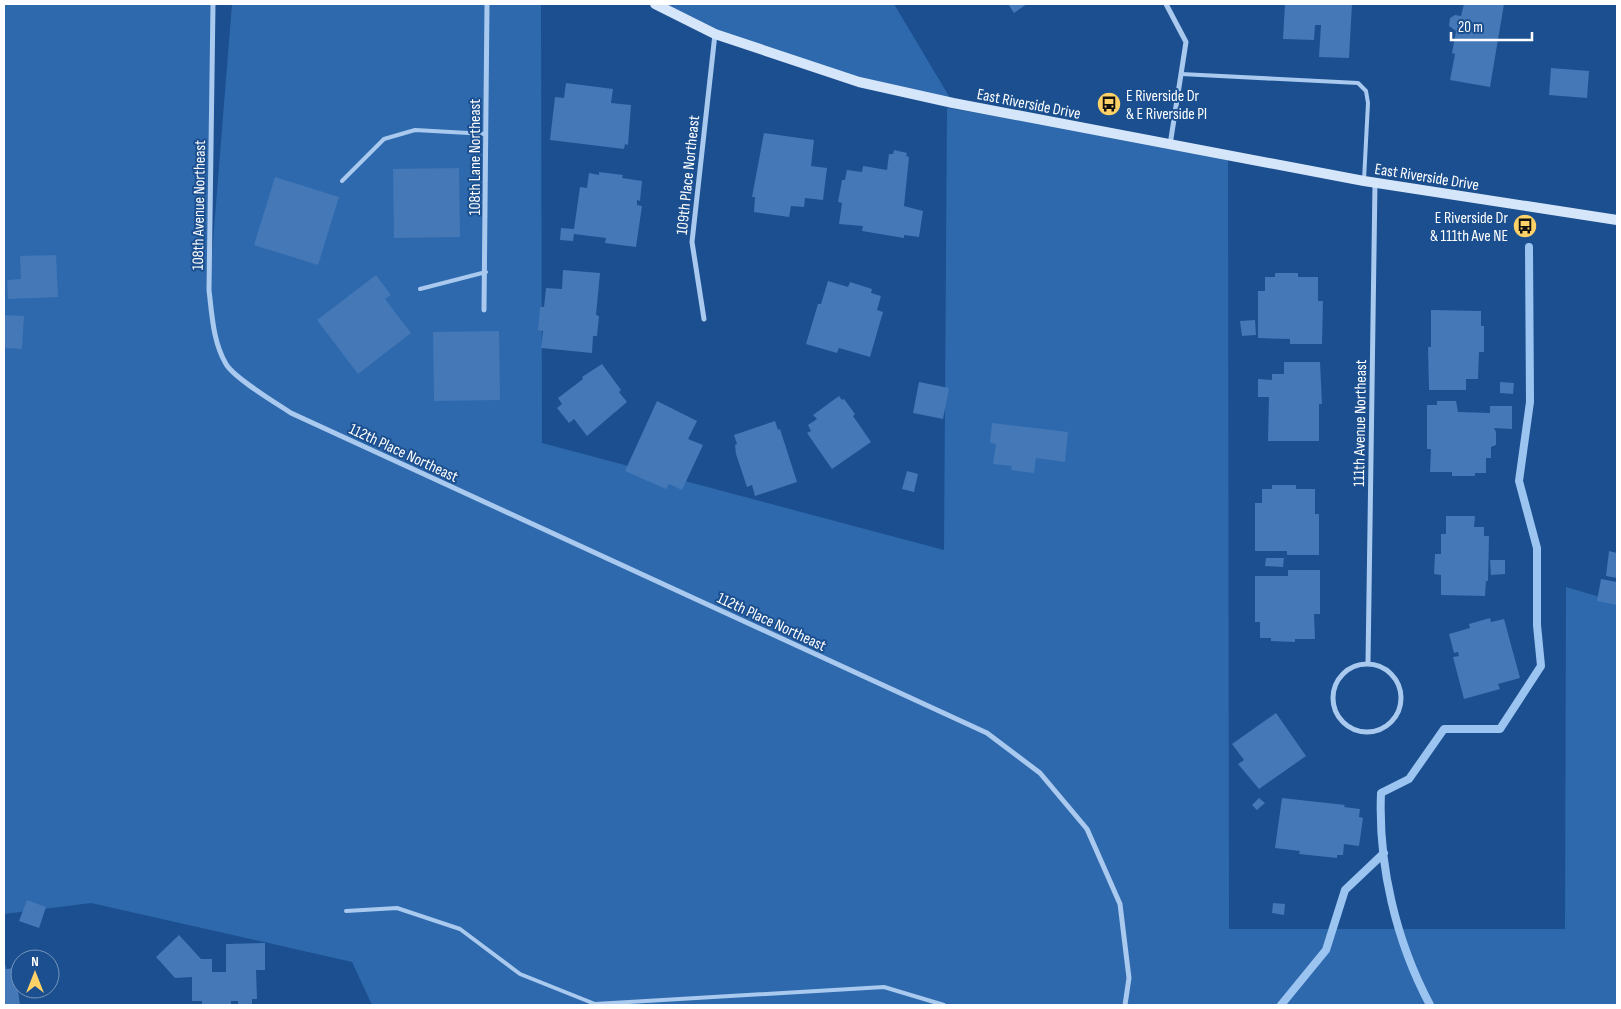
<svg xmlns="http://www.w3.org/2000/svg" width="1621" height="1009" viewBox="0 0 1621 1009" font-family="'Sofia Sans Condensed',sans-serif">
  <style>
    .green { fill: #2e69ad }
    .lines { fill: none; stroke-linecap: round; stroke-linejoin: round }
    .stream { stroke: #9cc4f0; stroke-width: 8 }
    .building { fill: #4478b7 }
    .lane { stroke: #a9c9ee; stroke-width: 4 }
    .street { stroke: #a9c9ee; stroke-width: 5 }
    .secondary { stroke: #d6e6fa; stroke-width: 10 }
    .labels { text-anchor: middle; stroke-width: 4; stroke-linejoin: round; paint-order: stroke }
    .poi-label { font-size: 16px; fill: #fff; stroke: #1b4f8f; text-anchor: start }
    .street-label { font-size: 16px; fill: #fff; stroke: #1b4f8f }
  </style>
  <rect width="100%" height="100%" fill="#1b4f8f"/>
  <path class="green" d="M4,4H213L210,279L232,4H541L542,443L944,550L947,108L1228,154L1229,929H1565L1566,587L1617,602V1005H372L352,962L91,903L4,914Z
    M655,4H894L953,103L859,82L715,34Z"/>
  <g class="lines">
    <path class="stream" d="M1281,1005L1326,950L1345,890L1384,853
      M1430,1005C1396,941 1378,865 1381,793L1409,779L1444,729H1500L1541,666L1537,625V548L1519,481L1530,402L1529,247"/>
  </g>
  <path class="building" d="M1008,4H1027L1014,13Z
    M1285,4H1352L1349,58L1319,57L1321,25H1315L1314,40L1283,39Z
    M1464,4H1504L1490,87L1450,80L1455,54L1452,53L1456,31L1449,26L1450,18L1455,15L1461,16Z
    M1551,68L1589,71L1587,98L1549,95Z
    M566,83L613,89L611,103L631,105L628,145L625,144L624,149L550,140L555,97L564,98Z
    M764,133L814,140L811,166L827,168L823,200L805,198L804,207L791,206L789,217L754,212L755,197H752Z
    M894,150L907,153L906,156L909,157L904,206L923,211L919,237L904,235V238L862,231L863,226L839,224L842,203L838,202L842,180H845L847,170L862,172L863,166L887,170L889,154H893Z
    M459,168L460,237L394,238L393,169Z
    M599,172L623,175L622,178L642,181L640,201L637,200V205L642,206L636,247L605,243L606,238L574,234L573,241L560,240L561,228L574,229L580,187L587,188L589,173L599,175Z
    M275,177L339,197L318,265L254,245Z
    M56,255L58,297L8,299L7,280L21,279L20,256Z
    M563,270L600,273L596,315L599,316L597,336H593L592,353L541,348L543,331L538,330L540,307H544L546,288L562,289Z
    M1275,273H1298V277H1318V301H1323L1322,344H1290V339L1258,338V291H1265V277H1275Z
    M376,275L391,295L385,299L411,333L358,374L317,320Z
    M828,281L848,287L850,282L872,289L871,293L881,296L877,310L883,312L870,357L839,348L837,353L806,344L818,304H821Z
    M1431,310L1481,311V326H1484V352H1479L1478,379H1466V390H1429L1428,347H1431Z
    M4,315L24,316L22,349L4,348Z
    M1255,320L1256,335L1242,336L1240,321Z
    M499,331L500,400L434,401L433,332Z
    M1284,362H1320L1322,404H1319V441H1268L1269,397H1258V379L1272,380V374H1284Z
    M602,364L621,390L619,392L627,402L587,436L574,419L569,423L557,408L562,404L558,398L583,379L582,377Z
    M919,382L949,388L943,419L913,413Z
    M1500,382L1514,383L1513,394L1500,393Z
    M839,396L842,400L844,399L855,414L853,416L871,442L832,469L807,433L811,431L808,425L817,419L813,415Z
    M657,401L697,421L688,439L703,445L682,490L669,484L666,489L625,471Z
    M1437,401H1456L1458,412L1490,413V406H1512V429L1494,428L1496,432V445L1491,447V458H1486V473H1475V476H1452V472H1430L1431,449H1427V405H1437Z
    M775,421L778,430L780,429L797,482L755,496L752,485L747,487L736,454L735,445L737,444L734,435Z
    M992,423L1068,432L1065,462L1036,458L1034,473L1011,470L1012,466L993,464L996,444L990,443Z
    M907,471L918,474L914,492L902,489Z
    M1272,485H1296V489H1315V514H1319V555H1287V551H1255V503H1262V489H1272Z
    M1446,516H1475L1474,527H1484V536H1489L1488,581H1486L1485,596L1441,595V575L1434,574L1435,554H1441V534H1446Z
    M1609,551L1617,553V578L1606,576Z
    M1266,558H1284L1283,567L1265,566Z
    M1490,560H1505V574L1491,575Z
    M1288,570H1320V614H1314L1315,639H1295V642L1271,641V638H1260V622H1255V576H1288Z
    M1601,579L1617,582V605L1597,601Z
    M1490,618L1491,622L1504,619L1520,678L1498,684L1500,689L1464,699L1453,657L1459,656L1458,652L1454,653L1449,634L1470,628L1469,624Z
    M1276,713L1306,756L1259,789L1238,764L1244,760L1232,744Z
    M1259,798L1265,803L1257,810L1252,805Z
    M1282,798L1345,805L1344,807L1360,809L1359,817L1363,818L1359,846L1344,844L1343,855H1337V858L1299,854L1300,851L1275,848Z
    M27,900L46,907L39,928L19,921Z
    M1273,903L1285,904L1284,915L1272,913Z
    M179,935L201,959H212V972H226V944L265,943V970H256L257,999H252V1005H238V1001H231V1005H202V1001H192V977L175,978L156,957Z
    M4,958L6,969L15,968L20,1005H4Z"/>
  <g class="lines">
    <path class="lane" d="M1181,74L1358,83L1366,91L1368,103L1364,180
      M342,181L384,139L415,130L486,134
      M420,289L486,272
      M346,911L397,908L460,929L520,974L595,1004L884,987L944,1005"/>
    <path class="street" d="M213,4L209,290C212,315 213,342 226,364C234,378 276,403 291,413L987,733L1040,773L1087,829L1120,904L1129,978L1125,1005
      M1166,4L1186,42L1170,145
      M484,310L487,4
      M704,319L692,242L715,34
      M1368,663L1375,183
      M1333 698a34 34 0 1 1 68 0a34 34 0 1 1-68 0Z"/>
    <path class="secondary" d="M655,4L715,34L859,82L953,103L1364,181L1617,220"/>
  </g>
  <defs>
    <g id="bus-disc" transform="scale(1.25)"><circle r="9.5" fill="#ffd166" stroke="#1b4f8f"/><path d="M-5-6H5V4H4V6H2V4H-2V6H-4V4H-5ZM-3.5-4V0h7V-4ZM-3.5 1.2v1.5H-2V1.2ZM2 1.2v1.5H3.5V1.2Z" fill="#111"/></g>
  </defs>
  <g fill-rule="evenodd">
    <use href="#bus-disc" x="1109" y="104"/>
    <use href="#bus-disc" x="1525" y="226"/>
  </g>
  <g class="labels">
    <g class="poi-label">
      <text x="1126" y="101">E Riverside Dr<tspan x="1126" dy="18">&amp; E Riverside Pl</tspan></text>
      <text x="1508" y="223" text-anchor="end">E Riverside Dr<tspan x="1508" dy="18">&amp; 111th Ave NE</tspan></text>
    </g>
    <g class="street-label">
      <text transform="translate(1029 103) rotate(11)" y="6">East Riverside Drive</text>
      <text transform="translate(474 157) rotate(-90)" y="6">108th Lane Northeast</text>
      <text transform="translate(687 175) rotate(-84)" y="6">109th Place Northeast</text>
      <text transform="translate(1427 176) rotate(9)" y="6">East Riverside Drive</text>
      <text transform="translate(198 205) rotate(-89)" y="6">108th Avenue Northeast</text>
      <text transform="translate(1359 423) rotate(-89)" y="6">111th Avenue Northeast</text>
      <text transform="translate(404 452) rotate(25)" y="6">112th Place Northeast</text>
      <text transform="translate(772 621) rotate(25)" y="6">112th Place Northeast</text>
    </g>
  </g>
  <rect width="1621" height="1009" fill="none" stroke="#ffffff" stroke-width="10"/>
  <g transform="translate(35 974)"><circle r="24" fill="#1b4f8f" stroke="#7695bc"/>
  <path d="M0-4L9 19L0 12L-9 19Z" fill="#ffd166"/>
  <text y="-8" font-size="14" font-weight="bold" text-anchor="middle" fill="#ffffff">N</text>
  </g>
  <path d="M1451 32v8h81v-8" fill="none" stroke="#ffffff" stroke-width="2.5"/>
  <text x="1458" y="32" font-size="15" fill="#ffffff" stroke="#1b4f8f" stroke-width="4" paint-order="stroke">20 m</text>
</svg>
